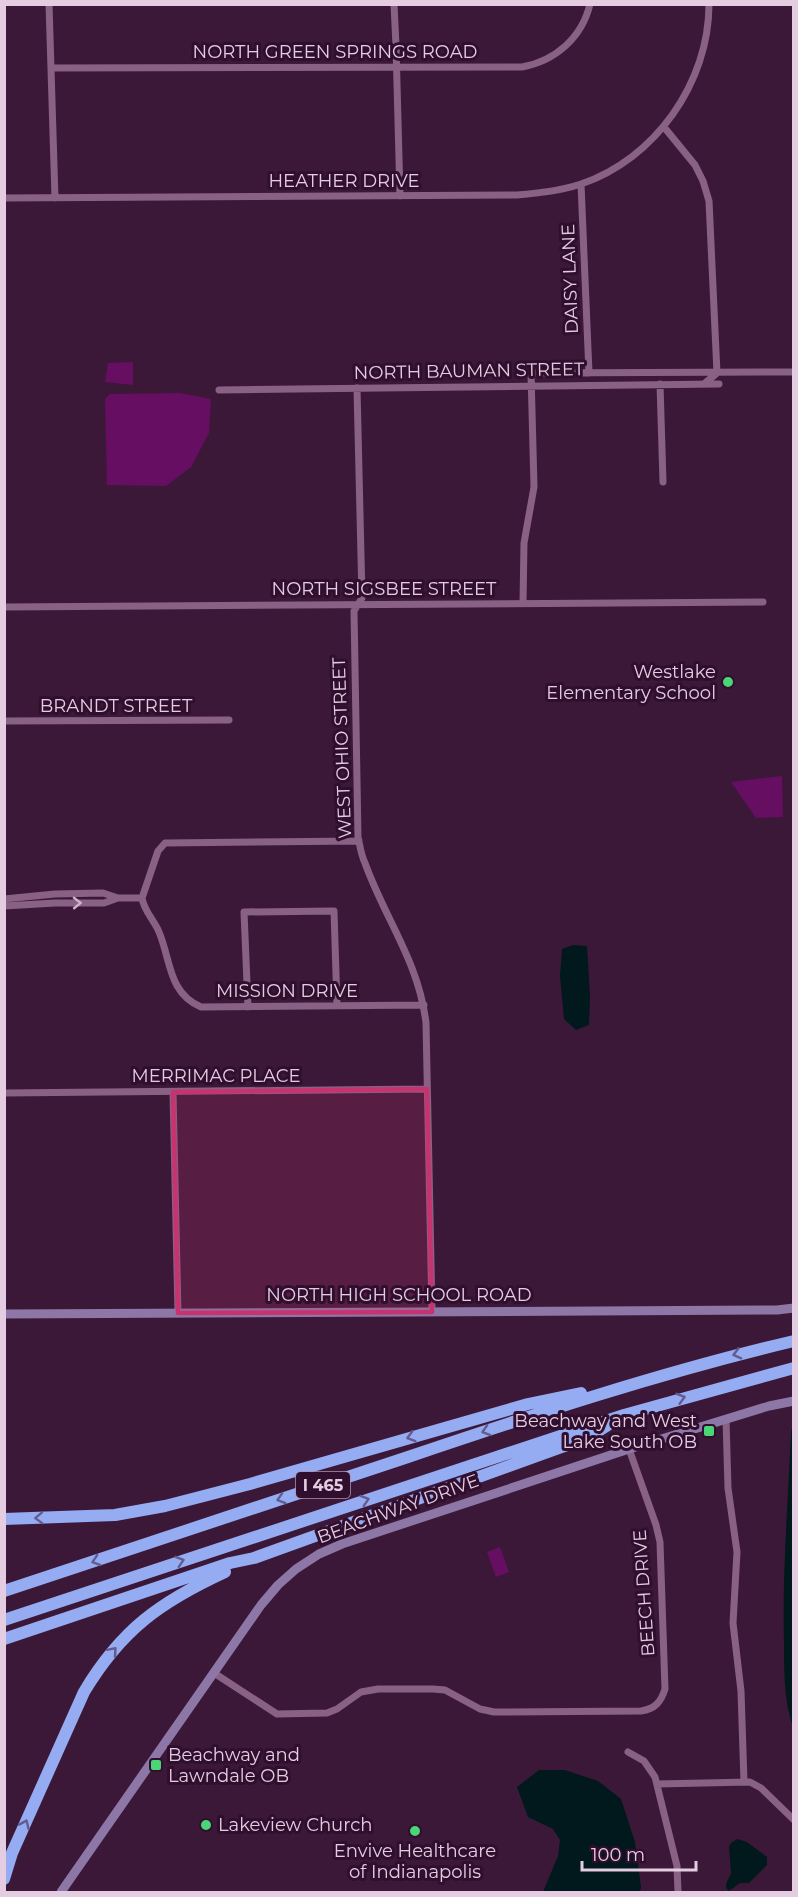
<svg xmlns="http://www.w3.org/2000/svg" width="798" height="1897" viewBox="0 0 798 1897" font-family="Montserrat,sans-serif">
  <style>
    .green { fill: #660e62 }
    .water { fill: #01181d }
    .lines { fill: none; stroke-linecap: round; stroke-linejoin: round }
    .street { stroke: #896185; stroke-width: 7 }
    .secondary { stroke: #8d77a6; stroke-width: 9 }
    .highway { stroke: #95abf2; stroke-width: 12 }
    .oneway { stroke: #cdb2ca }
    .oneway2 { stroke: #625c90 }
    .marked { fill: #c7336f; fill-opacity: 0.2; stroke: #c7336f; stroke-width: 4.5; stroke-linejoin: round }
    .poi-dot { fill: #4ad677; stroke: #300e2e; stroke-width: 2 }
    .labels { text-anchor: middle; stroke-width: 6; stroke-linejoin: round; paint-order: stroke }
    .shield { fill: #300e2e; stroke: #ae94ab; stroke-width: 1.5 }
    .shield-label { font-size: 16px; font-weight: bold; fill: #e4cde1 }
    .street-label { font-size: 18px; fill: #e4cde1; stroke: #300e2e }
    .poi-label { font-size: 18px; fill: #e4cde1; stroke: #300e2e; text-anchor: end }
  </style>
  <rect width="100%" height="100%" fill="#3b1838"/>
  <path class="green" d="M133,362V385L105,382L108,363Z
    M180,393L211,399L209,433L191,467L166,486L107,485L105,399L110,394Z
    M782,776L783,817L756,818L731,782Z
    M500,1547L509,1572L496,1577L487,1552Z"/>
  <path class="water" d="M573,945L587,946L590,997L589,1025L576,1030L564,1019L560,976L562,949Z
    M793,1424V1727C784,1702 784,1671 784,1645C782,1574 788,1503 791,1432Z
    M539,1770H565L598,1781L621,1799L635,1842L641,1887L640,1892H543L558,1856L560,1840L553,1829L528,1817L517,1787Z
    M737,1839L747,1842L767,1857V1865L749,1883H740L729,1891L726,1888V1884L731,1873L729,1846L731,1843Z"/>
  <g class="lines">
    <path class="street" d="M49,4L55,198
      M394,4L396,46L400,196
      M51,68L522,67C555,61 582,38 590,4
      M664,127L695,165L703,181L709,201L717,373L704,384
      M581,184L589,373
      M4,198L517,195C539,193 560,191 581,184C655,159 709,83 709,4
      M660,384L663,482
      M357,388L362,598L354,611L358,837C360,846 361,855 365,863C385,919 419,962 426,1023L432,1312
      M219,390L719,384
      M523,603L524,543L534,487L531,373L794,372
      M4,607L763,602
      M4,721L229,720
      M142,898C144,911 154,920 159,932C171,960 168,993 201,1007L424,1005
      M142,898L158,851L165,843L359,841
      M4,899L55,894L103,893L118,898H142
      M4,906L55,903H104L118,898
      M248,1007L244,912L334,911L337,1006
      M173,1092L178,1313
      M4,1093L427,1089
      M726,1419L728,1488L737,1552L733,1623L741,1691L744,1782
      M214,1673L277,1714L327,1713L337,1709L361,1692L378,1689H433L445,1690L480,1709L494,1712L641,1711C655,1709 661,1702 665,1689L660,1542L656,1525L629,1449
      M628,1752L644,1761L655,1777L677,1866L678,1892
      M657,1784L750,1782L761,1788L794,1820"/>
    <path class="secondary" d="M4,1314L777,1310L794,1308
      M61,1892L261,1605L278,1585L296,1569L319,1554L342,1544L629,1449L769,1406L794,1401"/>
    <path class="highway" d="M4,1519L115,1515L165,1506L250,1484L528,1404L581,1393
      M4,1591C139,1546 274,1502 408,1457C535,1414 663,1372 794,1341
      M4,1620L624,1415L794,1368
      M4,1639L230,1563L254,1558L589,1437L608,1425
      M4,1879L12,1853L84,1692C121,1630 160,1602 225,1572"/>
  </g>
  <defs><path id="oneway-chevron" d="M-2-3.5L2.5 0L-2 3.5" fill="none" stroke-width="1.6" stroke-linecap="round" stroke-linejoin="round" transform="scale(1.5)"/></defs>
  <use class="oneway" href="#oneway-chevron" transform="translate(77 903) rotate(-1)"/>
  <g class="oneway2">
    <use href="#oneway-chevron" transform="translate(737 1354) rotate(165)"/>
    <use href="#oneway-chevron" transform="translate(681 1398) rotate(-16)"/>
    <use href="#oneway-chevron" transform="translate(486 1431) rotate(162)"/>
    <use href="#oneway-chevron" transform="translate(411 1437) rotate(164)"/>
    <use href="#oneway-chevron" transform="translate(281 1499) rotate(162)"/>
    <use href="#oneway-chevron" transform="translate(365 1500) rotate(-18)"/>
    <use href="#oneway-chevron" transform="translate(39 1518) rotate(178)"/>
    <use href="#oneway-chevron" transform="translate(96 1561) rotate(162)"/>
    <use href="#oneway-chevron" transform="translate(180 1561) rotate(-18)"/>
    <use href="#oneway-chevron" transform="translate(113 1651) rotate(-49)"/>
    <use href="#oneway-chevron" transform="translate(25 1824) rotate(-66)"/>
  </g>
  <path class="marked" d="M427,1089L432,1312L178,1313L173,1092Z"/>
  <g class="poi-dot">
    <circle cx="728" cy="682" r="6"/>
    <rect x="703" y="1425" width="12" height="12" rx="3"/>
    <rect x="150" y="1759" width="12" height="12" rx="3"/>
    <circle cx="206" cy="1825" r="6"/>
    <circle cx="415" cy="1831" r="6"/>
  </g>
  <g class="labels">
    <rect class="shield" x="296" y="1472" width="54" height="26" rx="4.5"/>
    <g class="shield-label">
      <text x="323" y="1491">I 465</text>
    </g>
    <g class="street-label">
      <text x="335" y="58">NORTH GREEN SPRINGS ROAD</text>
      <text x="344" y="187">HEATHER DRIVE</text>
      <text transform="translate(570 279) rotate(-92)" y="6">DAISY LANE</text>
      <text transform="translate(469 371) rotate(-1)" y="6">NORTH BAUMAN STREET</text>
      <text x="384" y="595">NORTH SIGSBEE STREET</text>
      <text x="116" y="712">BRANDT STREET</text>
      <text transform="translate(342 748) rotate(-92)" y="6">WEST OHIO STREET</text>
      <text x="287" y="997">MISSION DRIVE</text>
      <text x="216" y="1082">MERRIMAC PLACE</text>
      <text x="399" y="1301">NORTH HIGH SCHOOL ROAD</text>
      <text transform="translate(398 1509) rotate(-20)" y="6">BEACHWAY DRIVE</text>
      <text transform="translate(644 1593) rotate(-94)" y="6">BEECH DRIVE</text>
    </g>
    <g class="poi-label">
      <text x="716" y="678">Westlake<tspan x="716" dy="21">Elementary School</tspan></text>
      <text x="697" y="1427">Beachway and West<tspan x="697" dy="21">Lake South OB</tspan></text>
      <text x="168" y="1761" text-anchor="start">Beachway and<tspan x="168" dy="21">Lawndale OB</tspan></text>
      <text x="218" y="1831" text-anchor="start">Lakeview Church</text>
      <text x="415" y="1857" text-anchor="middle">Envive Healthcare<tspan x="415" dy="21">of Indianapolis</tspan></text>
    </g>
  </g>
  <rect width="798" height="1897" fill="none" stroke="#e4cde1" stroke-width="12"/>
  <path d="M582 1861v9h114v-9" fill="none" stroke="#e4cde1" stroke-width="3"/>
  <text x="591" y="1861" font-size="18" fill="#e4cde1" stroke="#300e2e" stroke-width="4.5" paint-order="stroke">100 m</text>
</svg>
